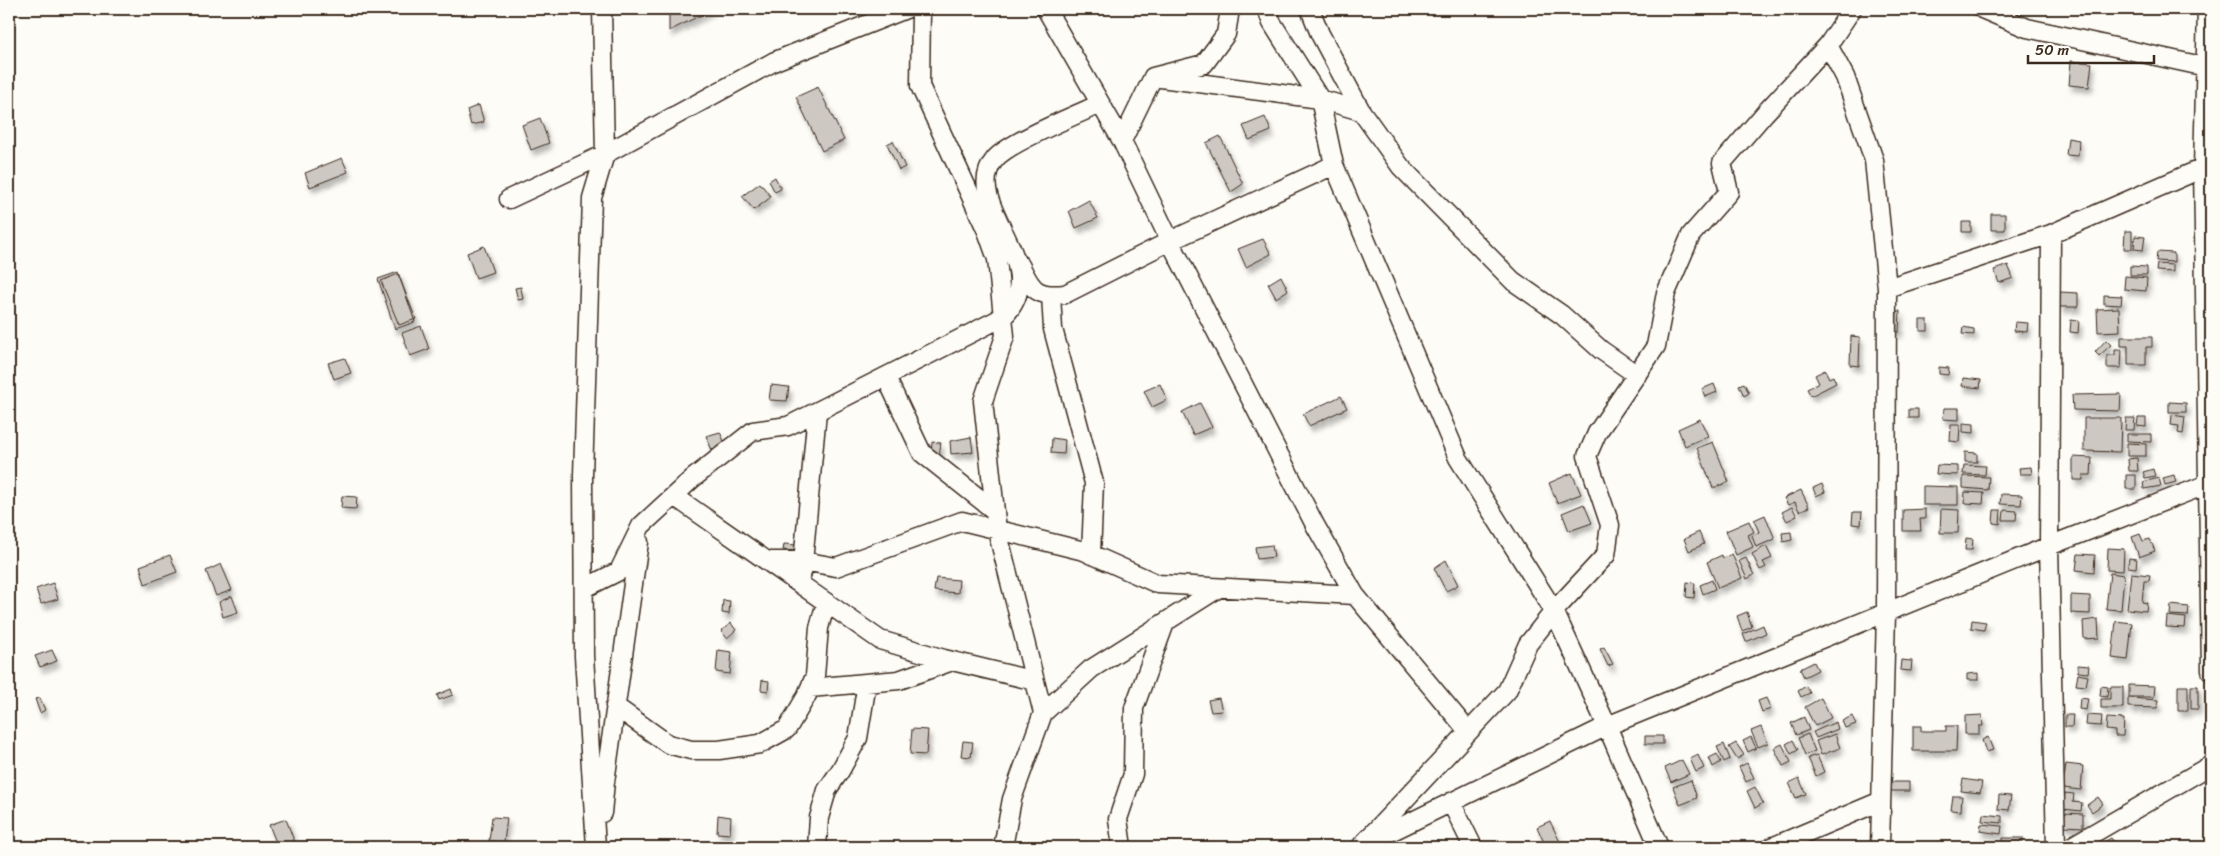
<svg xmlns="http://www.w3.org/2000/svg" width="2220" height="856" viewBox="0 0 2220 856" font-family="Sriracha,sans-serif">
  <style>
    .building { fill: #cdc8c2; stroke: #3b2a1e; filter: url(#shadow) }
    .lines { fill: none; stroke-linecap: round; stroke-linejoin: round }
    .minor-casing { stroke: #3b2a1e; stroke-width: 21 }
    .minor { stroke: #fdfcf7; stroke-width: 18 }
  </style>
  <defs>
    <filter id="shadow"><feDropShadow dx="3" dy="5.5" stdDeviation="2.5" flood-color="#0004"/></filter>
  </defs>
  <rect width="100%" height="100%" fill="#fdfcf7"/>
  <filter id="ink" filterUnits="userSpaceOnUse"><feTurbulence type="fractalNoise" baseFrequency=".02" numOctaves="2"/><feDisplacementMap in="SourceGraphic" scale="10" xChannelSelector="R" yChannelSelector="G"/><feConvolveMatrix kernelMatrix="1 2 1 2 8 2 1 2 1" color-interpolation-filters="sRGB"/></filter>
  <g filter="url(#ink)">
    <path class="building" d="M669,9H713L669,31Z
      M2071,61L2092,63L2089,87L2069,85Z
      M818,87L844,140L822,151L796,97Z
      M479,105L484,122L471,125L467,110Z
      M1265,117L1271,131L1249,140L1243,126Z
      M540,118L549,143L531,150L522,125Z
      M1220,136L1243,184L1231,192L1206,143Z
      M2068,138L2079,140L2078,156L2066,155Z
      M893,141L905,167L899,170L887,144Z
      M342,158L348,172L310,187L305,173Z
      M775,177L781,189L775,192L769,181Z
      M760,183L771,197L754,210L742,196Z
      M1089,200L1098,218L1076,228L1069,211Z
      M1991,214H2005V230H1991Z
      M1962,222H1971V232H1962Z
      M2125,231H2132V249H2124Z
      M2135,236L2145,237L2143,250L2134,249Z
      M1263,239L1271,254L1246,267L1238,249Z
      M484,246L493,272L476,278L467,253Z
      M2157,252L2174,253V262L2156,261Z
      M2157,264L2173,265V272L2156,271Z
      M2008,265L2013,278L1999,283L1994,270Z
      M2130,266L2147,267V275H2130Z
      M398,272L415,322L395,329L378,279Z
      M398,274L416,319L399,325L381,281Z
      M1281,276L1288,290L1276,298L1268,284Z
      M2125,276L2147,278L2146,291L2124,289Z
      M521,287L523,299L518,300L515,288Z
      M2060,292L2078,293V307H2060Z
      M2104,295L2122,296L2121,305L2104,304Z
      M2119,308L2120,331L2098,332L2097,309Z
      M1892,311H1900L1899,332L1891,331Z
      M1920,320H1928V331H1920Z
      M2071,320L2079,321L2078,333L2070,332Z
      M2015,322L2028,323L2027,332L2014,331Z
      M421,326L429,349L410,356L402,333Z
      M1963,327L1974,329V335L1962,334Z
      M1851,336L1860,337L1859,366L1850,365Z
      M2121,337H2152V347H2146V365H2128V346H2121Z
      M2106,340L2111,345L2099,356L2095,352Z
      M2115,350H2122L2121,368H2107V355H2115Z
      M345,358L351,373L334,379L328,363Z
      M1939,367L1949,368L1948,375L1939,374Z
      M1825,370L1829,378L1833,376L1836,383L1811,396L1807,389L1819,383L1815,375Z
      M1963,378L1981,380L1980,388L1962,386Z
      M1744,383L1749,393L1744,396L1739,385Z
      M1160,384L1167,400L1152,407L1144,391Z
      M1714,384L1717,392L1705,397L1702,389Z
      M771,385L789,387L787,401L769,400Z
      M2121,394L2120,411L2073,410L2072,395Z
      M1341,396L1347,408L1309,426L1303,414Z
      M2169,402L2186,403V412H2169Z
      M1200,403L1212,427L1193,435L1182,412Z
      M1944,408H1959V420L1943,419Z
      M1909,409H1918V418H1909Z
      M2172,415L2185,417L2183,434L2178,433L2179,426L2171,425Z
      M2084,418H2121L2120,452L2084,451Z
      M2126,418H2135L2134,430H2125Z
      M2138,418H2146V427L2137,426Z
      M1700,419L1708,436L1685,446L1678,429Z
      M1963,423L1974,424V433L1963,432Z
      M1951,425H1960L1959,442L1950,441Z
      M720,432L726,446L712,450L706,436Z
      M2127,434H2151V442L2127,441Z
      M971,437L973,452L951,454L950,441Z
      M1052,438L1065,440L1064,454L1051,453Z
      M932,442L941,443L939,456L931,455Z
      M1713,442L1729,482L1713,488L1697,448Z
      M2127,443L2146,444V456H2127Z
      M1965,452L1977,453V462H1965Z
      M2073,457L2092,458L2091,475H2083V480H2073Z
      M2137,458L2138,471H2129L2128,459Z
      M1937,465L1958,466V475L1936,474Z
      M1964,465L1986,466L1985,475L1963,474Z
      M2031,467L2032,474H2020L2019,468Z
      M2153,469L2155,476L2145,478L2143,472Z
      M1572,473L1581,494L1557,503L1549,483Z
      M2126,475H2136V489H2126Z
      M2174,475L2176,482L2165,485L2163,478Z
      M1963,476L1989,477L1988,490L1963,488Z
      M2159,478L2161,486L2144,489L2143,482Z
      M1822,484L1825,492L1816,496L1813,488Z
      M1923,486L1958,487V505H1923Z
      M1801,490L1809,507L1799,511L1795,502L1788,505L1784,498Z
      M1965,492L1984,493L1983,504L1964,503Z
      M2001,494L2022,495L2021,505L2000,504Z
      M342,496L357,497L356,509L341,508Z
      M1584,504L1592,523L1569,531L1562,513Z
      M1792,507L1797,516L1787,521L1782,512Z
      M1925,509V519H1920L1921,531H1903V510Z
      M1941,509L1959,510L1958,533H1940Z
      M1994,510H2001L2000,524L1993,523Z
      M2004,510L2017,511L2016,520H2003Z
      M1853,512H1862L1861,525L1852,524Z
      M1765,515L1775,539L1756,547L1752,536L1759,532L1754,520Z
      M1749,521L1754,532L1748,535L1753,547L1736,555L1726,531Z
      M1699,532L1704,544L1689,551L1684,539Z
      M1791,532L1792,540L1783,542L1782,533Z
      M2140,534L2143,541L2150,539L2155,551L2139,557L2132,537Z
      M1966,538L1973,539L1972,550H1965Z
      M784,544L797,545L796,551L783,550Z
      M1272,545L1274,557L1257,559L1255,547Z
      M1766,546L1772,558L1763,562L1766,567L1760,570L1752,554Z
      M2108,548L2124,549L2123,571L2107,570Z
      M1732,554L1742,578L1718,588L1707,562L1722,555L1723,558Z
      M2078,554L2095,555L2094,572L2076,570Z
      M170,555L177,572L145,584L140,566Z
      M1746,558L1754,575L1747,579L1739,561Z
      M2129,558L2137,559L2136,568L2128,567Z
      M1446,560L1458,585L1446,591L1434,568Z
      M221,564L232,590L216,596L206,571Z
      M2110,573L2124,575L2121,610L2106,609Z
      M2131,573L2150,575L2149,581H2144L2142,602L2147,603L2146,611L2127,609Z
      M936,578L959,580L958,593L934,591Z
      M1712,580L1715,589L1703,594L1700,585Z
      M1687,582L1695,583L1694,598L1686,597Z
      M53,583L58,599L41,604L36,589Z
      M2071,595L2090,596V614L2071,613Z
      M232,596L238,612L223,617L219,602Z
      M723,600L730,601L729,614L722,613Z
      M2171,605L2189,607L2188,616L2170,615Z
      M1747,612L1752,627L1742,631L1737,616Z
      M2167,616L2186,618L2185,628L2166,627Z
      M2098,619L2099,638L2084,639L2083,621Z
      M1972,620L1986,622L1984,630L1971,628Z
      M2116,621L2132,623L2128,660L2112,658Z
      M731,623L736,630L727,638L721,631Z
      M1763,625L1766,633L1746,642L1743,634Z
      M1604,647L1613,664L1608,666L1600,649Z
      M52,650L57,661L40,667L35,656Z
      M718,650L732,652L730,674L716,672Z
      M1901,660L1912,661L1911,671L1900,670Z
      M1814,662L1818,670L1804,677L1800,669Z
      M2078,665L2089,666L2088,673L2078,672Z
      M1978,673V680H1967V674Z
      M2078,674L2088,676L2086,686L2076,685Z
      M762,680L769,681L768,691L761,690Z
      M2129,685L2155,686L2154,697H2129Z
      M1806,686L1810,693L1801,697L1798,691Z
      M2101,686L2108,687L2107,697L2100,696Z
      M2178,686H2188V711H2178Z
      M2191,686H2198V709H2191Z
      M2110,687H2123V708H2101V699H2110Z
      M451,689L453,695L439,700L437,695Z
      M40,698L45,710L40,713L35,699Z
      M1219,698L1222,711L1211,712L1208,700Z
      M1766,698L1771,709L1762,712L1758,701Z
      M1821,698L1831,718L1815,726L1805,707Z
      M2080,698L2088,699L2086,710L2079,709Z
      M2128,698L2158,700L2157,708L2128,707Z
      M1982,715L1983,726H1979V734H1965V716Z
      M2065,715H2073L2072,727H2065Z
      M2087,715L2102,716L2101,726L2086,725Z
      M1852,716L1856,724L1845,728L1842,721Z
      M1804,717L1809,730L1796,735L1791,723Z
      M2107,718L2124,719L2123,736H2115V731L2106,730Z
      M1836,722L1838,729L1816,738L1813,732Z
      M1913,726H1921V731H1946V726H1957L1956,751H1913Z
      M1761,727L1768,743L1758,747L1751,731Z
      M912,729L928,730L926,755L910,754Z
      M1808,734L1815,751L1805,755L1798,738Z
      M1835,734L1840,748L1821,755L1816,741Z
      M1645,736H1663V744H1645Z
      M1751,737L1756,748L1748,752L1743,741Z
      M1988,737L1993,750L1986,752L1982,740Z
      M1793,740L1798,750L1791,754L1786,744Z
      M963,741L973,742L971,757L961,756Z
      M1736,743L1744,755L1737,759L1729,747Z
      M1724,744L1730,759L1724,762L1717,747Z
      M1782,744L1791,762L1783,766L1774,748Z
      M1717,754L1721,762L1713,767L1709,758Z
      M1698,755L1704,768L1696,772L1690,759Z
      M1817,755L1824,772L1816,776L1808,758Z
      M1682,760L1689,774L1671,782L1665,768Z
      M1747,763L1754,778L1746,782L1739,767Z
      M2066,764L2083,766L2081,790L2063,788Z
      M1799,778L1806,794L1796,798L1789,783Z
      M1963,779L1982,782L1980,793L1961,791Z
      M1691,780L1697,798L1680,805L1673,787Z
      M1890,782H1909V791H1890Z
      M1755,787L1763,803L1755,808L1747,791Z
      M2065,793L2074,794L2073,802L2082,803L2081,811L2063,809Z
      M1999,795L2011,796L2009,810L1998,809Z
      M1953,796H1962L1961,811L1951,810Z
      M2098,797L2103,804L2092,812L2087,805Z
      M2065,813L2083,814V827L2064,826Z
      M1983,814L2002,816V823L1982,821Z
      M718,815L731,817L730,834L717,833Z
      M492,817L507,818L504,842L489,841Z
      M286,819L296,846L278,847L269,825Z
      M1550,821L1561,844L1555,847H1546L1537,827Z
      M1981,824L2002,826L2001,834L1980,831Z
      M2003,838H2023L2022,847H2002Z
      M2111,838L2115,843L2108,847H2096Z
      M880,843L906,845V847H879Z"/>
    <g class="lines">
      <g class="minor-casing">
        <path id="minor" d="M921,9L920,86L987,231L997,259L1005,336L983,401L997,530L1043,713L1012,799L1003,847
          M1046,9L1122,141L1170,241L1315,525L1355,595
          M1267,9L1272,23L1320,99L1334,165L1458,458L1554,611L1607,726L1659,847
          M1310,9L1320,34L1361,111L1401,167L1513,281L1562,315L1601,350L1637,375
          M1982,9L2027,28L2211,68
          M2207,9L2203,168L2211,671
          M1828,45L1845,77L1874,160L1887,288L1886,613L1880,847
          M1153,77L1320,99L1361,111
          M1122,141L1153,77L1204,64L1226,34L1230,9
          M509,199L605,154L775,61L906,9
          M2051,234L2049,546L2056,847
          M1020,265C1032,290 1036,297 1065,294L1170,241L1334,165
          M1887,288L2051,234L2203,168
          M1051,295L1053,329L1094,483L1091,555
          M886,377L922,453L995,511
          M674,496L880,640L944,659L1035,681
          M767,561H803L836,567L962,521L1084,551L1158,584L1355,595L1468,731
          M802,573L817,412
          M585,588L619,571L641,526L692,479L753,431L788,426L1003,317C1056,265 958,203 995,159C1009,142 1078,114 1100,104
          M810,688L899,680L952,661
          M615,706L668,744L691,750H719L760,744L787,729L806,697L815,676L819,628L826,602
          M1043,713L1091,669L1219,588
          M1451,802L1473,847
          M602,813L605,782L639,542
          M1372,841L1607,726L2049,546L2208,484
          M1362,845L1507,691L1528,644L1554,611L1606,555L1610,525L1587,456L1597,433L1656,346L1666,293L1691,235L1729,192L1722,163L1765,113L1828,45L1852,9
          M596,847L584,656L583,475L592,198L605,154L602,9
          M817,847L819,818L827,790L840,771L858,738L867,683
          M1122,847L1118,819L1133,774L1134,708L1165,623
          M1772,847L1881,801
          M2070,847L2211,765"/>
      </g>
      <use href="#minor" class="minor"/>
    </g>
  </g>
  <rect width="2220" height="856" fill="none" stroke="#fdfcf7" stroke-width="30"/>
  <rect x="15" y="15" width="2190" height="826" fill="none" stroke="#3b2a1e" stroke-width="2" filter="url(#ink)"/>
  <path d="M2028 55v8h126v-8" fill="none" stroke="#3b2a1e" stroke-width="2.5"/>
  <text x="2035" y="55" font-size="15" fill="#3b2a1e" stroke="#fdfcf7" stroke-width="4" paint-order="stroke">50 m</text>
</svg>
